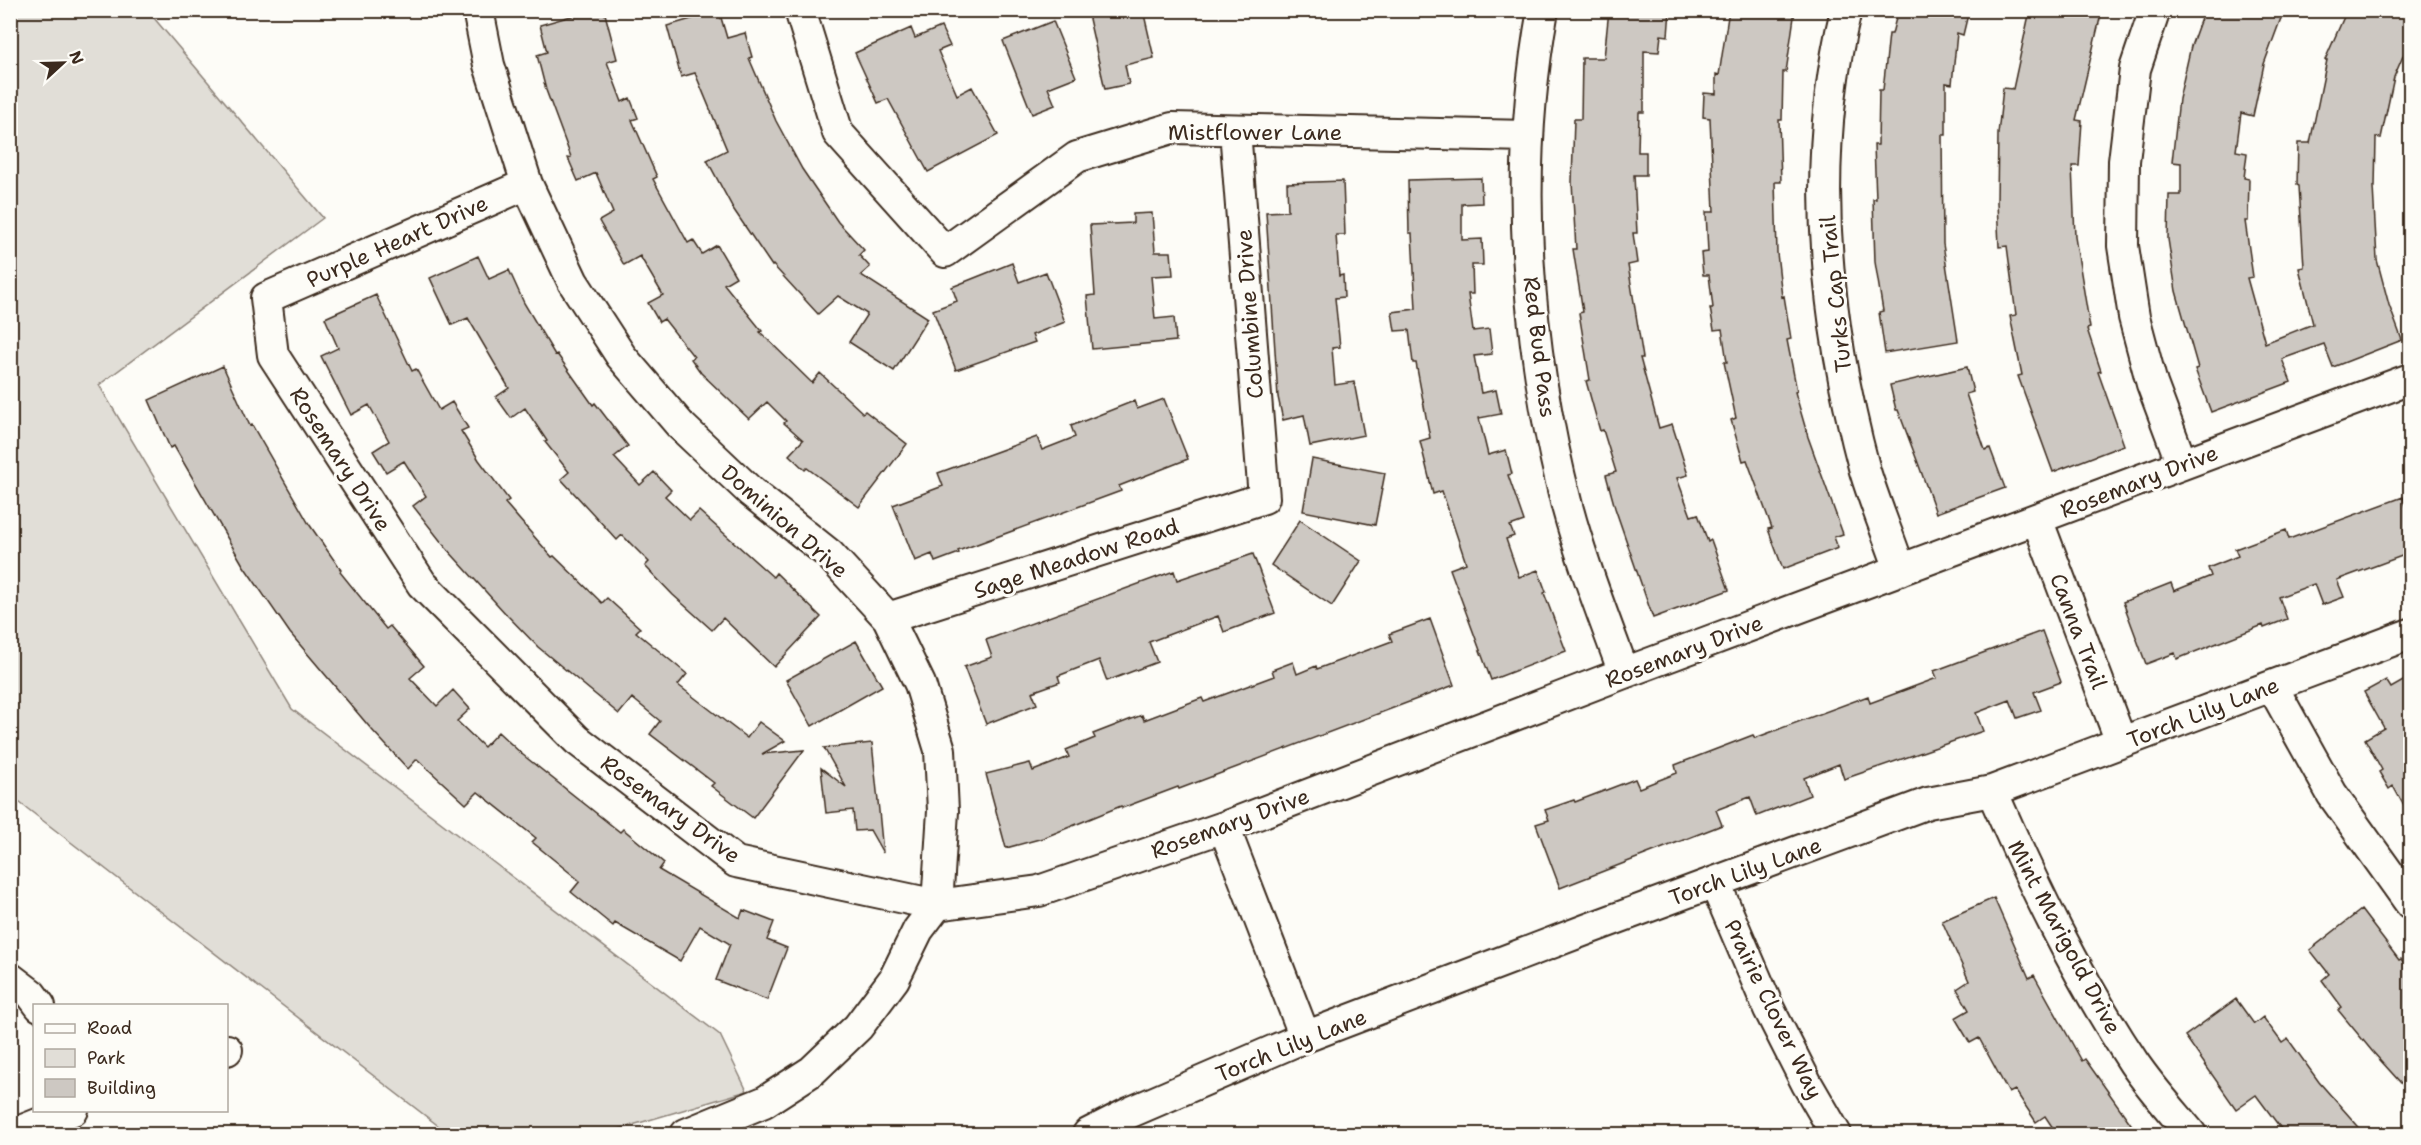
<svg xmlns="http://www.w3.org/2000/svg" width="2421" height="1145" viewBox="0 0 2421 1145" font-family="'Shantell Sans',sans-serif">
  <style>
    .green { fill: #e1ded7; stroke: #8e847a; stroke-width: 1.5 }
    .building { fill: #cdc8c2; stroke: #3b2a1e; stroke-width: 1.5 }
    .lines { fill: none; stroke-linecap: round; stroke-linejoin: round }
    .minor-casing { stroke: #3b2a1e; stroke-width: 34 }
    .minor { stroke: #fdfcf7; stroke-width: 30 }
    .labels { text-anchor: middle; stroke-width: 6; stroke-linejoin: round; paint-order: stroke }
    .street-label { font-size: 22px; fill: #3b2a1e; stroke: #fdfcf7 }
  </style>
  <rect width="100%" height="100%" fill="#fdfcf7"/>
  <filter id="ink" filterUnits="userSpaceOnUse"><feTurbulence type="fractalNoise" baseFrequency=".0167" numOctaves="2"/><feDisplacementMap in="SourceGraphic" scale="12" xChannelSelector="R" yChannelSelector="G"/><feConvolveMatrix kernelMatrix="1 2 1 2 8 2 1 2 1" color-interpolation-filters="sRGB"/></filter>
  <g filter="url(#ink)">
    <path class="green" d="M10,11H148L323,218L99,385L292,709L720,1035L747,1091L602,1134H449L11,796Z"/>
    <path class="building" d="M592,10H604L617,59L607,62L622,102L630,98L638,118L632,120L657,177L653,179L688,243L693,240L702,254L717,245L736,277L724,284L762,331L760,332L812,383L820,373L863,413L865,411L907,444L859,507L807,468L805,470L789,455L803,440L784,423L786,421L767,402L749,419L701,373L691,359L694,357L664,319L659,322L648,303L663,295L640,256L624,265L599,221L613,213L596,173L578,181L568,158L571,157L546,90L537,55L547,52L540,25Z
      M1087,10H1143L1154,58L1125,65L1129,84L1105,89Z
      M1609,10H1670L1668,36L1661,35L1659,52L1644,51V112H1639L1638,152H1646V175H1634L1637,233H1633L1637,263L1628,265L1643,358H1640L1659,428L1672,424L1688,475L1677,478L1691,516L1698,514L1708,542L1711,540L1729,590L1653,618L1615,508L1606,475L1616,472L1603,430L1600,431L1586,381L1590,380L1579,313L1583,312L1573,249H1576L1572,182L1574,119H1581L1582,58H1604Z
      M1729,10H1795L1786,72H1783L1782,120H1779L1781,182H1775L1777,253L1782,297L1784,296L1791,339L1787,340L1797,391L1795,392L1808,437L1843,534L1834,537L1838,548L1783,569L1768,529L1772,528L1747,460L1743,461L1731,420L1736,418L1724,362H1727L1722,329L1714,330L1710,308H1713L1709,275H1703L1701,253L1708,252L1706,212H1714L1710,118L1703,117L1704,93L1716,94V74L1719,75Z
      M1898,10H1969L1963,35L1957,33L1952,84L1946,83V135H1942L1943,244L1958,341L1885,353L1879,312L1883,311L1875,262L1873,199H1876L1874,145H1878L1879,90H1883L1889,34H1892Z
      M2030,10H2102L2076,120L2082,121L2079,166H2072L2075,237L2090,328L2087,329L2101,371L2098,372L2124,445L2053,472L2018,376L2022,375L2010,316L2016,315L2007,246L1999,247L1997,202L1998,134L2003,88L2013,89Z
      M2204,10H2284L2264,64L2253,116L2241,113L2236,151L2247,153L2244,178L2249,179L2248,221H2245L2253,277L2247,278L2265,343L2313,324L2299,268L2304,267L2299,186L2297,185L2298,143H2310L2327,60H2325L2347,10H2410V40L2394,77L2381,138L2376,137L2375,187H2373L2377,260L2389,305L2402,340L2333,367L2324,344L2282,359L2291,382L2211,412L2195,369L2198,368L2176,291L2168,239L2169,195H2181V163L2172,162L2179,99L2191,46Z
      M719,11L727,38L745,33L752,57L749,58L776,121L802,169L838,222L864,250L859,255L870,267L861,275L928,318L894,371L849,342L867,314L838,296L818,314L773,265L772,266L734,210L707,160L727,150L695,73L681,77L667,26Z
      M1053,21L1076,77L1048,88L1055,105L1032,114L1003,41Z
      M941,27L950,46L938,51L957,95L972,87L998,135L928,172L888,99L878,103L855,53L911,28L915,38Z
      M1481,178L1482,203L1462,204V240L1482,239L1483,265H1472L1473,294H1468L1473,331L1489,329L1492,354L1474,356L1481,393L1496,390L1501,414L1479,418L1488,455L1506,450L1512,474L1508,475L1524,521L1510,526L1514,536L1506,539L1519,577L1538,570L1546,592L1544,593L1566,651L1491,680L1450,569L1466,563L1442,491L1433,494L1420,441L1430,438L1416,363H1413L1409,330L1395,331L1392,312L1416,309L1412,233H1409L1408,180Z
      M1343,181L1345,235H1336L1339,276L1343,275L1344,297L1335,298L1340,347L1332,348L1335,385L1354,382L1364,435L1310,446L1304,415L1283,420L1278,397L1266,212L1288,211L1287,183Z
      M1152,213L1155,252H1171L1173,275L1151,276L1155,319L1174,317L1176,341L1092,349L1087,296L1095,295L1090,225L1133,223V214Z
      M478,256L489,279L509,270L524,303L555,355L557,354L593,405L595,403L628,446L614,457L640,485L654,472L671,490L665,496L690,520L699,511L773,577L776,573L821,617L774,667L723,618L712,630L673,595L645,566L649,562L622,535L617,540L561,479L569,472L545,442L547,441L525,408L511,418L496,397L509,388L468,318L452,325L430,278Z
      M1012,263L1019,282L1046,272L1065,322L1032,335L1035,342L956,370L933,310L957,301L952,287Z
      M376,295L412,371L416,369L439,410L452,402L468,428L461,431L479,460L509,500L505,503L552,557L554,556L602,603L607,598L640,628L636,632L687,674L678,685L747,738L759,722L785,741L762,754L804,750L753,818L711,786L714,783L650,734L660,721L632,698L619,714L538,647L506,614L446,548L413,506L426,496L404,461L386,472L373,451L389,441L369,405L351,415L321,356L338,348L325,318Z
      M223,366L250,426L252,425L309,524L341,570L340,572L386,629L390,626L424,666L410,678L437,706L453,690L470,709L457,721L484,747L498,732L523,755L620,832L623,829L664,863L659,870L740,918L743,910L774,922L767,940L787,948L767,1000L716,980L730,944L700,926L680,961L615,923L613,926L571,892L580,881L532,842L536,838L478,792L466,804L417,759L408,769L372,730L290,633L243,565L174,446L170,448L149,400Z
      M1967,367L1973,392L1966,394L1985,450L1990,448L2005,488L1936,513L1918,463L1898,410H1896L1890,385Z
      M1164,399L1188,459L1119,486L1121,491L958,551L959,553L935,562L932,554L915,561L893,505L943,486L938,473L1037,437L1042,450L1075,437L1071,426L1134,401L1137,409Z
      M1312,459L1385,473L1375,525L1303,511Z
      M2403,497L2410,517V553L2337,580L2344,597L2322,605L2314,584L2279,597L2287,619L2264,628L2263,625L2177,659L2175,653L2146,664L2123,602L2171,583L2174,591L2211,576L2208,568L2238,556L2235,549L2286,530L2289,539Z
      M1300,520L1361,561L1332,606L1271,565Z
      M1253,554L1275,613L1224,632L1218,616L1149,642L1157,662L1107,681L1099,660L1058,676L1060,682L1032,692L1037,704L986,724L964,667L992,657L986,640L1174,571L1177,580Z
      M1430,619L1454,685L1179,789L1178,787L1122,808L1121,806L1043,838L1006,848L986,774L1030,763L1033,771L1069,757L1066,750L1095,738L1093,734L1142,715L1144,720L1202,698L1204,702L1274,676L1272,670L1293,662L1297,674L1316,666L1317,669L1392,641L1389,634Z
      M2042,631L2061,682L2034,692L2041,710L2017,718L2010,700L1976,713L1983,731L1844,779L1839,764L1804,778L1810,795L1757,816L1750,797L1716,810L1722,825L1560,888L1536,824L1549,820L1545,810L1574,800L1575,802L1635,779L1639,788L1677,773L1675,765L1753,735L1755,738L1868,696L1870,703L1937,678L1934,671Z
      M856,641L882,686L812,726L786,680Z
      M2410,677V817L2393,786L2389,789L2379,772L2382,770L2365,739L2384,728L2364,692L2386,680L2391,688Z
      M872,743L879,811L883,853L870,830L855,831L853,810L826,813L821,768L846,787L824,748Z
      M1994,898L2029,978L2034,975L2082,1061L2085,1059L2138,1134H2057L2045,1116L2036,1122L2015,1090L2009,1093L1979,1038L1970,1043L1955,1018L1969,1010L1957,989L1969,981L1942,921Z
      M2361,910L2399,960L2401,959L2410,970V1093L2372,1051L2338,1010L2342,1007L2322,980L2329,974L2310,950Z
      M2236,999L2254,1024L2263,1017L2282,1043L2288,1039L2319,1082L2365,1134H2285L2256,1095L2236,1109L2185,1036Z"/>
    <g class="lines">
      <g class="minor-casing">
        <path id="minor" d="M478,10L489,65L527,184L573,282L621,356L681,426L751,492L829,554L888,618L920,684L940,750L943,811L937,905L918,930L894,979L858,1027L812,1071L764,1102L686,1134
          M800,10L838,133L945,252L1077,157L1172,128L1528,136
          M1543,10C1513,173 1526,346 1567,506C1582,562 1604,618 1624,673
          M1846,10C1809,162 1825,322 1865,471C1875,504 1889,537 1900,570
          M2155,10L2135,69L2124,161L2123,246L2134,317L2152,384L2182,464
          M527,184L266,298L273,355L422,584L577,740L736,862L937,905L1039,891L1224,827L1624,673L2410,379
          M2037,519L2121,742
          M888,618L1264,498L1235,130
          M2272,686L2332,794L2410,903
          M1992,791C2033,885 2077,977 2134,1063C2151,1088 2172,1111 2191,1134
          M1224,827L1305,1037
          M1715,883L1769,1009L1807,1084L1836,1134
          M10,978L31,994L40,1006
          M226,1050H227
          M13,1134L73,1110
          M1088,1134L1131,1112L1305,1037L1588,929L1928,803L1992,791L2410,634"/>
      </g>
      <use href="#minor" class="minor"/>
    </g>
  </g>
  <g class="labels">
    <g class="street-label">
      <text x="1255" y="140">Mistflower Lane</text>
      <text transform="translate(397 241) rotate(-24)" y="8">Purple Heart Drive</text>
      <text transform="translate(1835 294) rotate(-96)" y="8">Turks Cap Trail</text>
      <text transform="translate(1249 314) rotate(-94)" y="8">Columbine Drive</text>
      <text transform="translate(1540 347) rotate(83)" y="8">Red Bud Pass</text>
      <text transform="translate(341 459) rotate(57)" y="8">Rosemary Drive</text>
      <text transform="translate(2139 481) rotate(-21)" y="8">Rosemary Drive</text>
      <text transform="translate(785 521) rotate(41)" y="8">Dominion Drive</text>
      <text transform="translate(1076 558) rotate(-18)" y="8">Sage Meadow Road</text>
      <text transform="translate(2079 631) rotate(69)" y="8">Canna Trail</text>
      <text transform="translate(1684 651) rotate(-21)" y="8">Rosemary Drive</text>
      <text transform="translate(2203 712) rotate(-21)" y="8">Torch Lily Lane</text>
      <text transform="translate(671 809) rotate(36)" y="8">Rosemary Drive</text>
      <text transform="translate(1230 823) rotate(-20)" y="8">Rosemary Drive</text>
      <text transform="translate(1745 871) rotate(-20)" y="8">Torch Lily Lane</text>
      <text transform="translate(2065 937) rotate(62)" y="8">Mint Marigold Drive</text>
      <text transform="translate(1774 1009) rotate(64)" y="8">Prairie Clover Way</text>
      <text transform="translate(1291 1045) rotate(-22)" y="8">Torch Lily Lane</text>
    </g>
  </g>
  <rect width="2421" height="1145" fill="none" stroke="#fdfcf7" stroke-width="36"/>
  <rect x="18" y="18" width="2385" height="1109" fill="none" stroke="#3b2a1e" stroke-width="2" filter="url(#ink)"/>
  <rect x="33" y="1004" width="195" height="108" fill="#fdfcf7" stroke="#afa8a0" stroke-width="1.5"/>
  <rect x="45" y="1024" width="30" height="9" fill="#fdfcf7" stroke="#afa8a0" stroke-width="1.5"/>
  <text x="87" y="1034" font-size="18" fill="#3b2a1e">Road</text>
  <rect x="45" y="1049" width="30" height="18" fill="#e1ded7" stroke="#afa8a0" stroke-width="1.5"/>
  <text x="87" y="1064" font-size="18" fill="#3b2a1e">Park</text>
  <rect x="45" y="1079" width="30" height="18" fill="#cdc8c2" stroke="#afa8a0" stroke-width="1.5"/>
  <text x="87" y="1094" font-size="18" fill="#3b2a1e">Building</text>
  <g transform="translate(63 63) rotate(68)" stroke="#fdfcf7" stroke-width="4.5" paint-order="stroke">
  <path d="M0-4.5L10 22L0 15L-10 22Z" fill="#3b2a1e"/>
  <text y="-9" font-size="16" font-weight="bold" text-anchor="middle" fill="#3b2a1e">N</text>
  </g>
</svg>
